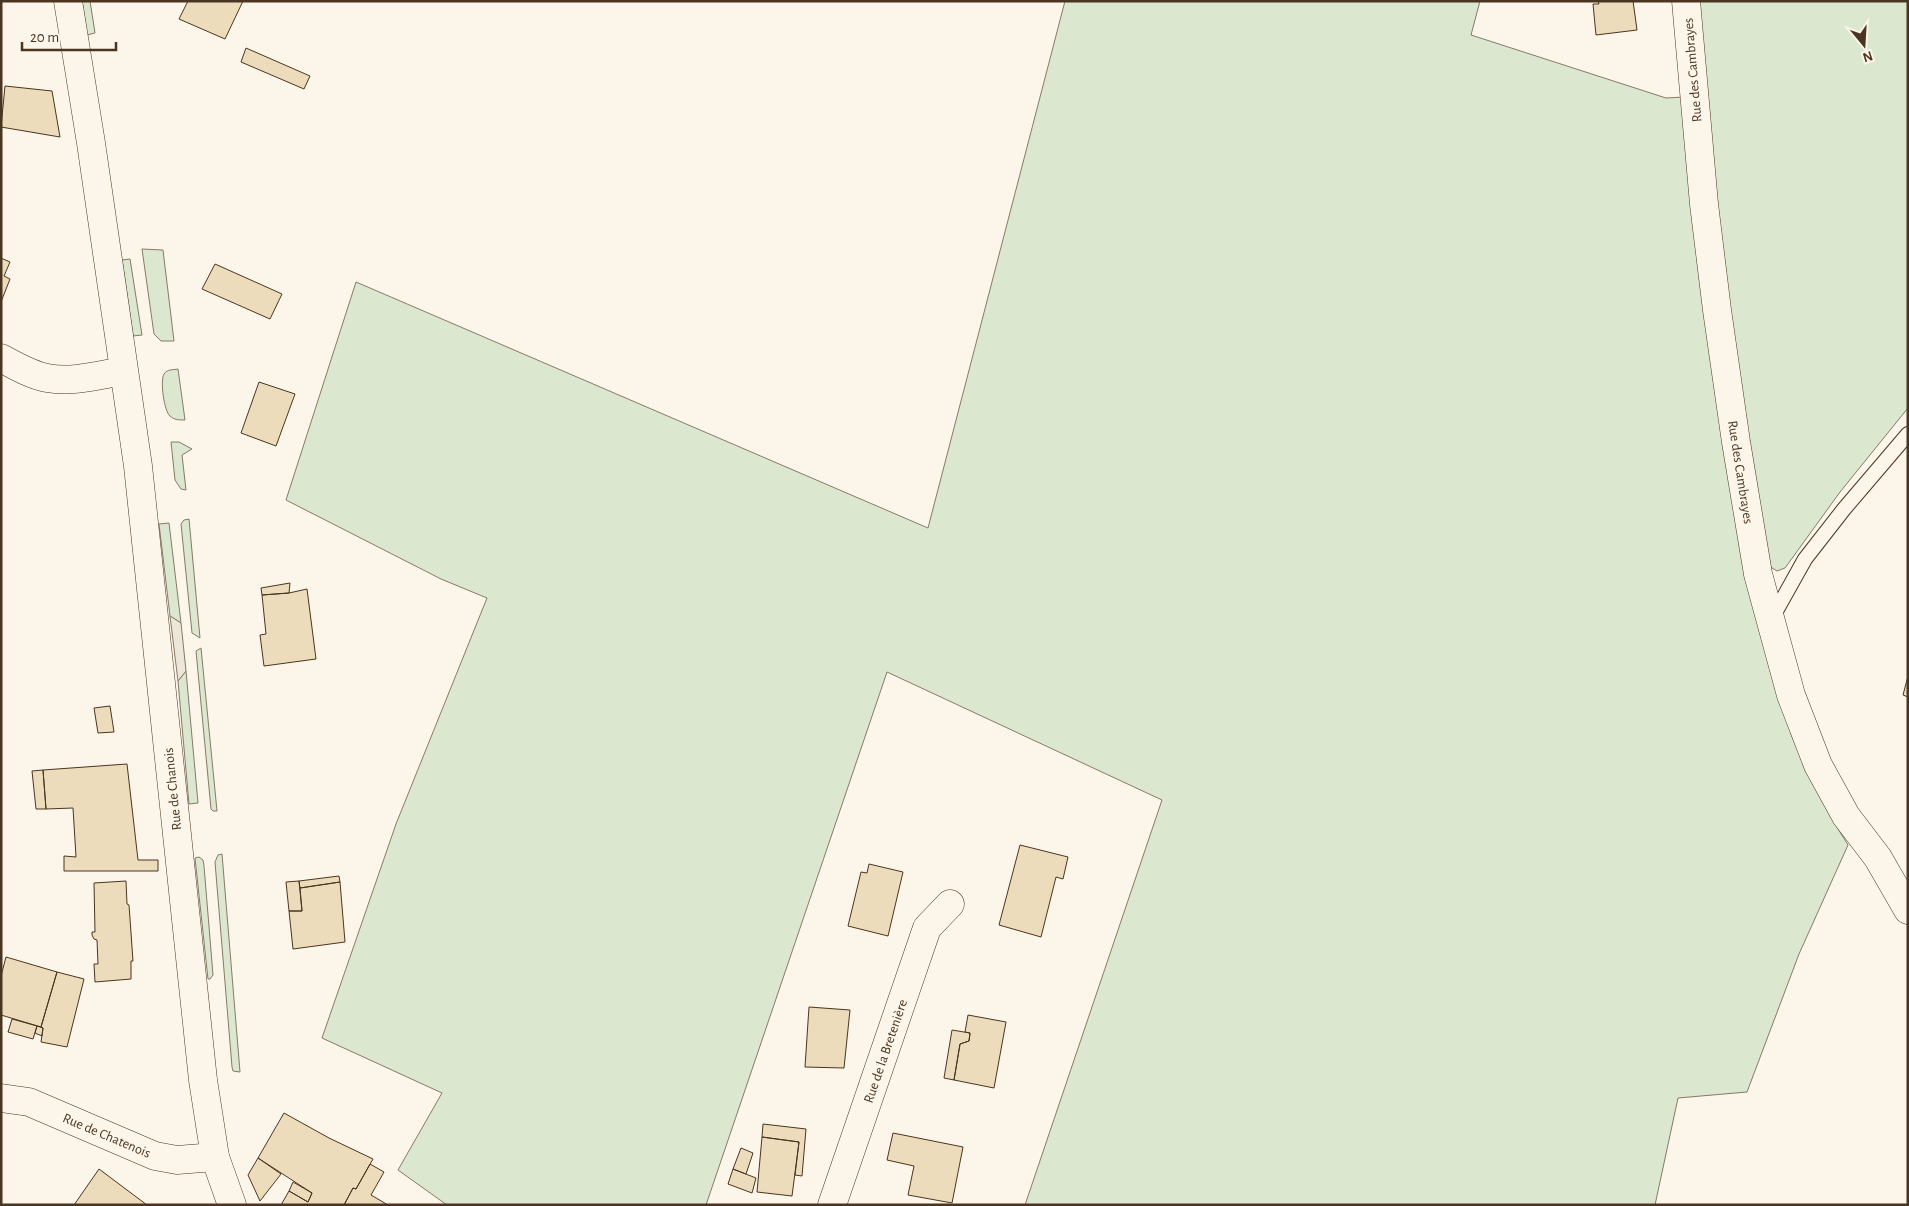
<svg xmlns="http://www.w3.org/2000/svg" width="1909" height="1206" viewBox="0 0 1909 1206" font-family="'Alegreya Sans',sans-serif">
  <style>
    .green { fill: #dce7d0; stroke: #887966 }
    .parking { fill: #ede7d9; stroke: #887966 }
    .building { fill: #ecdcbc; stroke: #4a3520 }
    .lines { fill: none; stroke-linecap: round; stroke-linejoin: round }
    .service-casing { stroke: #4a3520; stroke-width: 16 }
    .minor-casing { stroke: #4a3520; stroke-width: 29 }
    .tertiary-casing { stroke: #4a3520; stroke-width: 29 }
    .service { stroke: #fbf6e9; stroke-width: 14 }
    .minor { stroke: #fbf6e9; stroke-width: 28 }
    .tertiary { stroke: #fbf6e9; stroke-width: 28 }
    .labels { text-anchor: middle; stroke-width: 4; stroke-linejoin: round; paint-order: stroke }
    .street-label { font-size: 14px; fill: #4a3520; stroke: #fbf6e9 }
  </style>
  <rect width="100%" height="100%" fill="#fbf6e9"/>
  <path class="green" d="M82,1H90L95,33L87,35Z
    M1065,1H1480L1471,35L1666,98L1684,97L1791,734C1807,773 1825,809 1848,845L1799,954L1747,1092L1678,1098L1655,1205H1025L1162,800L887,672L706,1205H447L398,1170L442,1093L322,1038L396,824L487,598L441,579L286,500L356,282L928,528Z
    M1695,1H1908V408L1840,492L1785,568L1777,571L1769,566L1751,483L1703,96Z
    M142,249L163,250L174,341H161L154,334Z
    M130,259L142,335L133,336L122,260Z
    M178,369L185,420C179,420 174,420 170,416C164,411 160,381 164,374C167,369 173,370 178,369Z
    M171,442H179L192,449L182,455L186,490L181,489L175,480Z
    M189,519L200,638L192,633L181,524L184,520Z
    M169,523L181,623L170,616L159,524Z
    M201,648L217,811H213L211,809L196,651Z
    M186,671L198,803L189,804L178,681Z
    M222,854L240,1072L233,1071L232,1067L215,862L218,855Z
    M199,857L203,860L204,866L213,975L210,979H208L195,858Z"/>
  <path class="parking" d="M170,616L181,623L186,671L178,681Z"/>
  <path class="building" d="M188,1H243L225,39L179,19Z
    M1598,1H1633L1637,30L1596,35L1593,4H1599Z
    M246,48L310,76L304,89L241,62Z
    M5,86L52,91L60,137L1,127Z
    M1,258L10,262L4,276L10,279L1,302Z
    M215,264L282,294L270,319L202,289Z
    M259,382L295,394L276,446L241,433Z
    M290,583L289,593L262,595L261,588Z
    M307,589L316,659L264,666L260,635L266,634L262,595L289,593Z
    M1908,676V697L1903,695Z
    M110,706L114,732L98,733L94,708Z
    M127,764L138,860H158V871H64V856L76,857L73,808L46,809L43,770Z
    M43,770L46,809H36L32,771Z
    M1020,845L1068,857L1063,879L1056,877L1041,937L999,925Z
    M869,864L903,872L888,936L848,926L861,872L867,873Z
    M339,876L340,882L300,888L299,881Z
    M126,881L127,904L129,905L133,961H131V979L95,982L94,964H98L97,940L94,939L92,935V932H95L94,883Z
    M299,881L302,911H289L286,882Z
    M340,882L345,942L293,949L289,911H302L300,888Z
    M6,957L57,972L41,1027L1,1015V976Z
    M57,972L84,979L67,1047L41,1042L43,1028L41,1027Z
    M809,1007L850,1010L844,1068L805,1067Z
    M968,1015L1006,1022L994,1088L954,1080L960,1044L969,1041L970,1033L965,1032Z
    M12,1019L37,1026L33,1039L8,1032Z
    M37,1026L43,1028L42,1036L35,1033Z
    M952,1030L970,1033L969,1041L960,1044L954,1080L944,1078Z
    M284,1113L329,1138L373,1159L356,1189L353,1188L344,1205H281L289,1191L308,1202L312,1193L258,1158Z
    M763,1124L806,1129L802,1176L795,1175L799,1142L762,1137Z
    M893,1133L963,1147L952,1203L908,1195L914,1166L887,1160Z
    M762,1137L799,1142L792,1196L757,1192Z
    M741,1148L753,1153L746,1174L733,1169Z
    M258,1158L281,1174L260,1201L248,1175Z
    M370,1164L384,1172L371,1195L388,1205H344L353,1188L356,1189Z
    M99,1169L147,1205H74Z
    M733,1169L756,1178L752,1193L728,1184Z
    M293,1182L312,1193L308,1202L289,1191Z"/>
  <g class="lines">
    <g class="service-casing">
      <path id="service" d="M1771,620L1805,559L1844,509L1908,434"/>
    </g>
    <g class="minor-casing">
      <path id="minor" d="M1686,1L1704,204L1717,310L1736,442L1758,574L1791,695L1818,765L1846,816L1878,858L1908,910
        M1,1098L29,1102L155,1156L177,1160L215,1157
        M832,1205L927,928L950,904"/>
    </g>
    <g class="tertiary-casing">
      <path id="tertiary" d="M68,1L91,143L138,466L203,1080L215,1157L232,1205
        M1,358C16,366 31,375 47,378C72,383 99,375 124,371"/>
    </g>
    <use href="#service" class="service"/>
    <use href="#minor" class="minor"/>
    <use href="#tertiary" class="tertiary"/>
  </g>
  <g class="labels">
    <g class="street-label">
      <text transform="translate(1692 70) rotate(-95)" y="5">Rue des Cambrayes</text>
      <text transform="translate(1741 472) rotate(81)" y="5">Rue des Cambrayes</text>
      <text transform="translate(172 789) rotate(-96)" y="5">Rue de Chanois</text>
      <text transform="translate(885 1051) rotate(-71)" y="5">Rue de la Bretenière</text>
      <text transform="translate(107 1135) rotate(23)" y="5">Rue de Chatenois</text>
    </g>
  </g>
  <rect width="1909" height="1206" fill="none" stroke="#4a3520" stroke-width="5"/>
  <g transform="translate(1864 45) rotate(162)" stroke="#fbf6e9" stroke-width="4" paint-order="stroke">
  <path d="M0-4L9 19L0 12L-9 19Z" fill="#4a3520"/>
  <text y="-8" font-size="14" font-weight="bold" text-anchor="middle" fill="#4a3520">N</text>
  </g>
  <path d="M22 42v8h94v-8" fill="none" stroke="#4a3520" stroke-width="2.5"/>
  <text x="30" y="42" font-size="15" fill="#4a3520" stroke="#fbf6e9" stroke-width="4" paint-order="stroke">20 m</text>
</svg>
